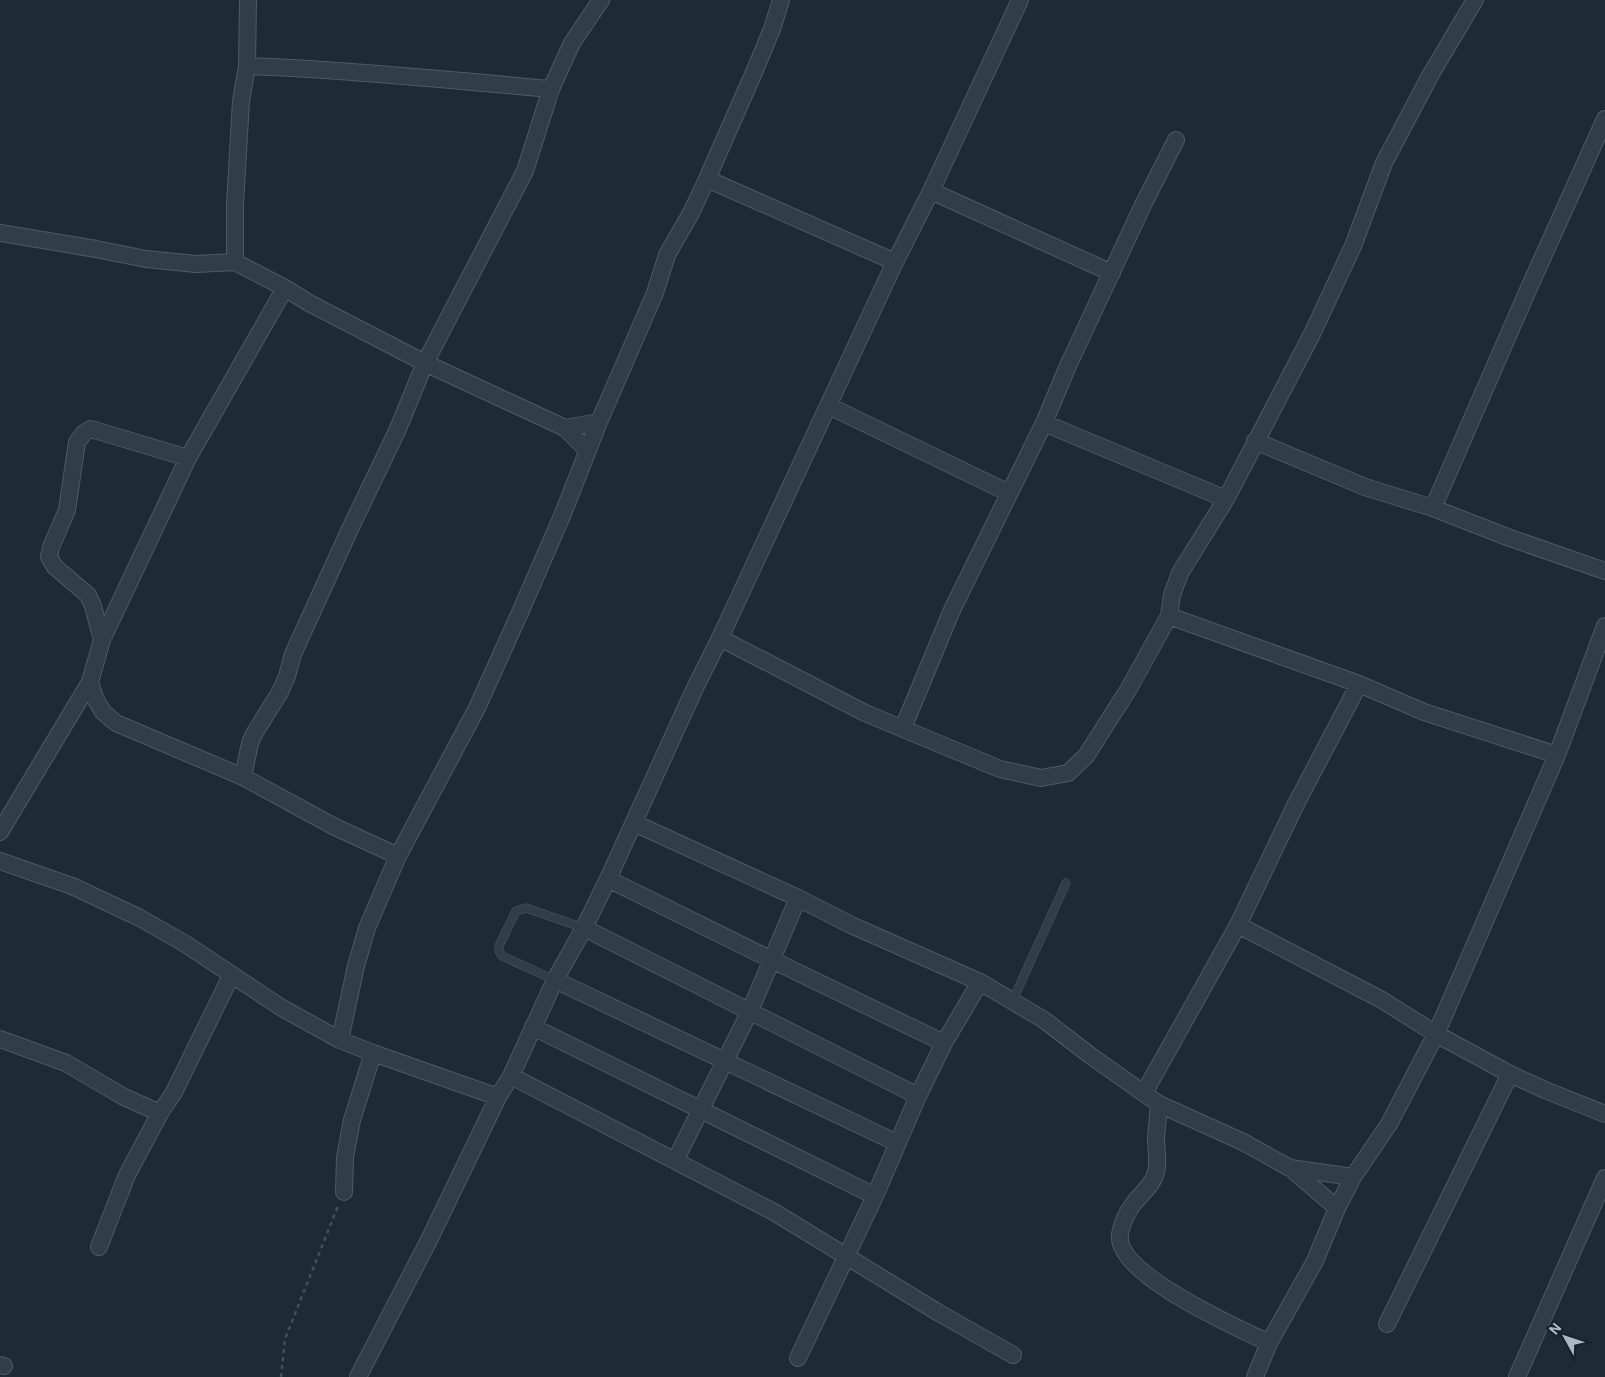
<svg xmlns="http://www.w3.org/2000/svg" width="1605" height="1377" viewBox="0 0 1605 1377" font-family="Roboto,sans-serif">
  <style>
    .lines { fill: none; stroke-linecap: round; stroke-linejoin: round }
    .lane-casing { stroke: #4e5b65; stroke-width: 9 }
    .street-casing { stroke: #4e5b65; stroke-width: 18 }
    .path { stroke: #3d5454; stroke-width: 2.5; stroke-dasharray: 4 4; stroke-linecap: butt }
    .lane { stroke: #313d47; stroke-width: 8 }
    .street { stroke: #313d47; stroke-width: 16 }
  </style>
  <rect width="100%" height="100%" fill="#1d2b36"/>
  <g class="lines">
    <g class="lane-casing">
      <path id="lane" d="M555,980L502,956L499,951V946L516,911L526,908L584,928
        M1012,1002L1066,883"/>
    </g>
    <g class="street-casing">
      <path id="street" d="M247,66C348,70 450,80 551,89
        M707,179L895,262
        M931,191L1112,273
        M0,233L96,249L146,259L196,264L235,262L285,288L309,303L425,363L525,171L551,89L572,43L601,0
        M235,262V204L241,101L247,66L248,0
        M285,288L188,458L102,640L90,682L95,698L103,712L116,723L243,777L335,827L398,856L367,928L356,966L340,1040
        M829,406L1009,493
        M1044,423L1226,499
        M565,428L599,422
        M1255,441L1365,487L1433,508L1510,538L1605,571
        M1433,508L1528,290L1605,119
        M1169,616L1359,684L1424,712L1557,755
        M720,638L865,713L1000,769L1041,778L1068,773L1086,756L1128,690L1169,616L1172,595L1180,573L1226,499L1312,334L1353,246L1384,163L1431,74L1475,0
        M102,640L93,606L88,595L55,567L49,557L51,547L67,510L77,442L84,433L91,429L188,458
        M903,728L952,610L1044,423L1067,368L1143,205L1176,140
        M243,777L250,743L254,734L280,692L287,676L293,654L350,529L397,431L425,363L565,428L588,451
        M634,823L798,898L851,925L980,982L1044,1020L1091,1056L1159,1104L1243,1142L1290,1168L1337,1208
        M0,832L90,682
        M398,856L477,708L522,608L562,516L599,422L655,293L667,255L691,213L707,179L755,70L772,29L781,0
        M0,861L72,886L138,917L184,943L282,1008L340,1040L373,1053L498,1097
        M608,879L772,960L944,1043
        M1238,925L1382,1000L1436,1034L1510,1074L1545,1090L1605,1114
        M584,928L918,1096
        M555,980L897,1143
        M533,1027L875,1196
        M0,1039L66,1063L124,1097L160,1113
        M511,1076L774,1212L939,1313L1013,1355
        M1144,1093L1238,925L1296,804L1359,684
        M1159,1104C1158,1115 1157,1127 1156,1138C1156,1149 1159,1162 1156,1172C1153,1185 1142,1193 1134,1203C1127,1212 1122,1223 1120,1234C1114,1274 1238,1328 1269,1343
        M675,1161L750,1011L798,898
        M1290,1168L1353,1177
        M344,1192L345,1157L352,1120L373,1053
        M99,1247L127,1175L160,1113L173,1094L231,976
        M1387,1324L1510,1074
        M798,1358L875,1196L918,1096L944,1043L980,982
        M0,1365L4,1366
        M358,1377L429,1240L498,1097L511,1076L555,980L584,928L608,879L695,688L720,638L895,262L931,191L1020,0
        M1255,1377L1269,1343L1315,1261L1337,1208L1353,1177L1389,1124L1436,1034L1557,755L1605,626
        M1517,1377L1605,1178"/>
    </g>
    <path class="path" d="M281,1377L285,1339L338,1206"/>
    <use href="#lane" class="lane"/>
    <use href="#street" class="street"/>
  </g>
  <g transform="translate(1565 1337) rotate(310)" stroke="#17222b" stroke-width="4" paint-order="stroke">
  <path d="M0-4L9 19L0 12L-9 19Z" fill="#aab8c4"/>
  <text y="-8" font-size="14" font-weight="bold" text-anchor="middle" fill="#aab8c4">N</text>
  </g>
</svg>
